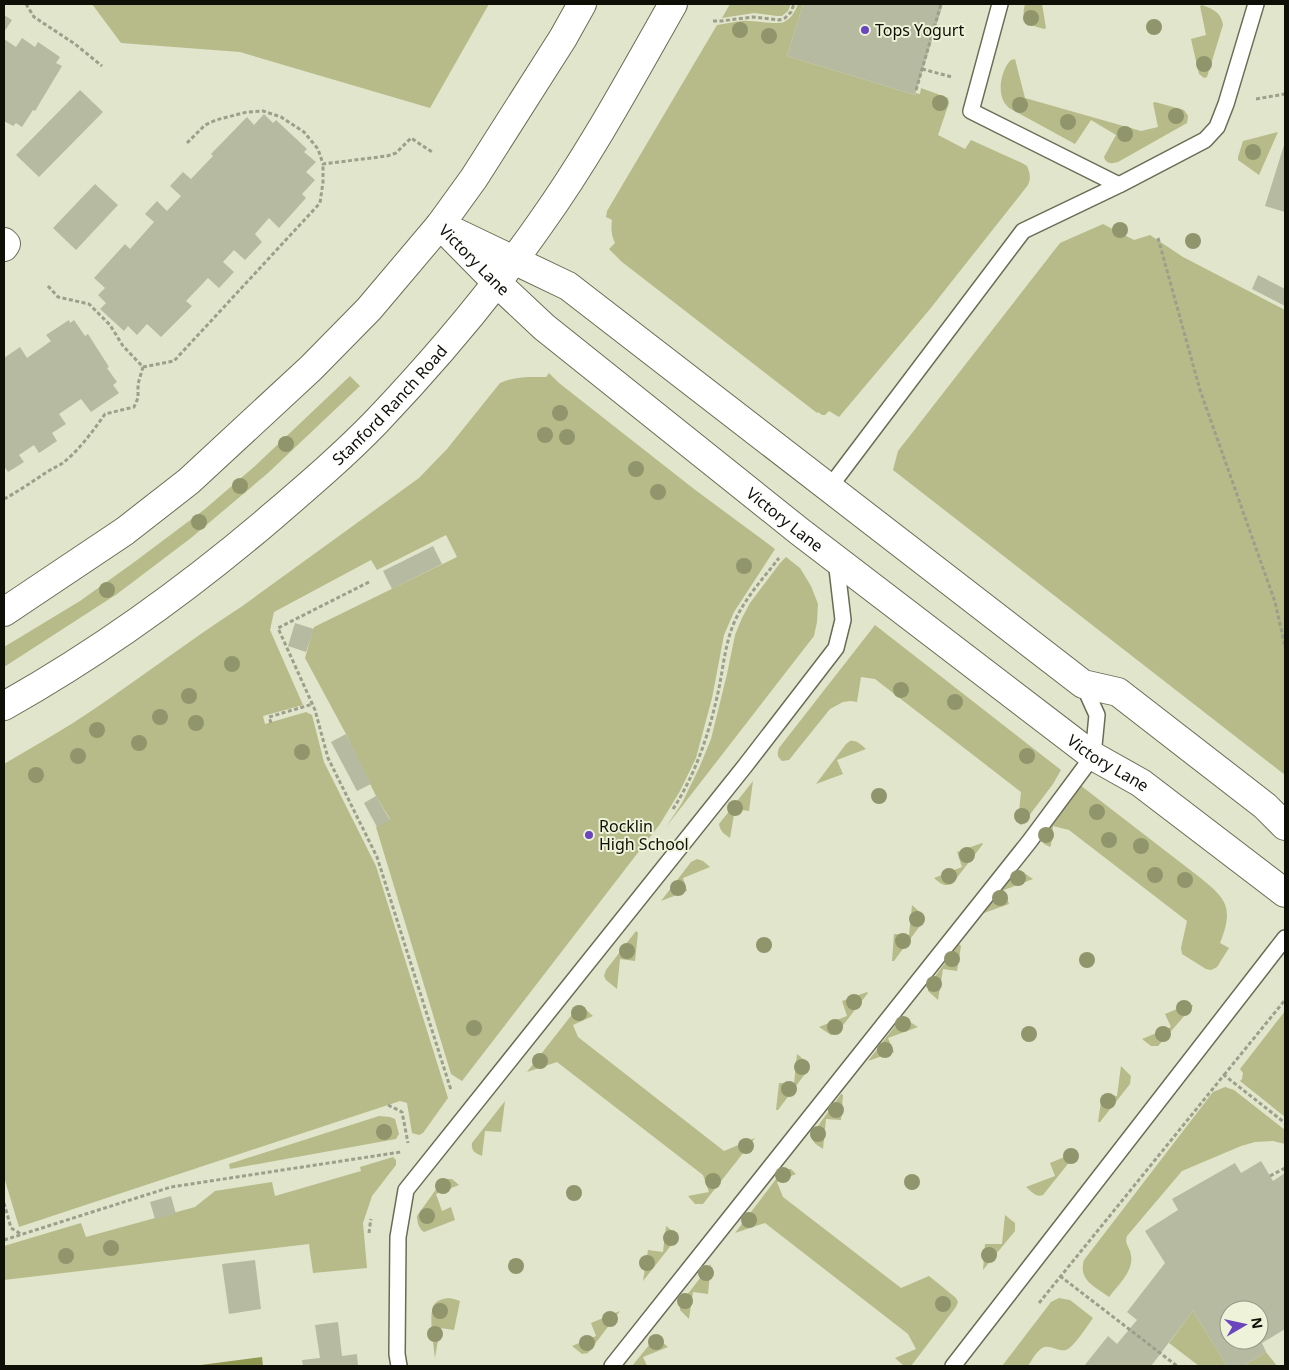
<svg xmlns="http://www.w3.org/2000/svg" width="1289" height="1370" viewBox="0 0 1289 1370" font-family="'Noto Sans',sans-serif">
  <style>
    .green { fill: #b6bb89 }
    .water { fill: #929953 }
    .building { fill: #b6baa0; fill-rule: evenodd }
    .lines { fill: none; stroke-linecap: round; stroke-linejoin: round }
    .lane-casing { stroke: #6a6c55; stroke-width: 18 }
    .street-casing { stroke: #6a6c55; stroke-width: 30 }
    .secondary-casing { stroke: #6a6c55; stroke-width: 30 }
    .path { stroke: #9c9f8a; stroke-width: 3; stroke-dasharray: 4 2.5; stroke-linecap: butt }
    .lane { stroke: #fff; stroke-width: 15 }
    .street { stroke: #fff; stroke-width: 28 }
    .secondary { stroke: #fff; stroke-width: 28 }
    .tree { fill: #91956c }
    .poi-dot { fill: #6b45be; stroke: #eef2d8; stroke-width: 2 }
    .labels { text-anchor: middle; stroke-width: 4; stroke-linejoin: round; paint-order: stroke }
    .poi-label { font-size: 16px; fill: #0e0f06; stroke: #eef2d8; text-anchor: start }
    .street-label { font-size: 16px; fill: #0e0f06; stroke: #eef2d8 }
  </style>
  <rect width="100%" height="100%" fill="#e1e5cb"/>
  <path class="green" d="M92,4H489L430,108L240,52L121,43Z
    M730,4H791L788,11L782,16H777L754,13L722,18Z
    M798,4H803L787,56L915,95L916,93L920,94L921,88L948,98L949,103L938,135L965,149L971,140L1022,163L1027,166C1030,173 1031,178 1028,185L930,309L839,417L829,411L825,415H822L818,412L817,413L622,262L609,249L615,243C611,235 611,228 612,220L606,217L607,211L717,25C725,24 733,22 741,21C752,20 775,25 784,22C792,18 795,11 798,4Z
    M1025,4H1042L1046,28L1044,29C1029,25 1020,23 1025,4Z
    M1202,5C1213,9 1221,12 1223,25L1207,77L1204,78L1199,74L1191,39L1206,35L1200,6Z
    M1015,59L1025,98L1141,131L1158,127L1153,103L1155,102L1184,110L1188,116L1187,123L1118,162C1112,164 1106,164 1104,157L1116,135L1091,120L1075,144L1009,108C1007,106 1005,104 1004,102C997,90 1002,68 1011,60Z
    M1278,132L1259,175L1238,160V157L1243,141Z
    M1103,224L1134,240L1150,235L1183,257L1285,310V775L893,470L898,451L1060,243Z
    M549,373L559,383L694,489L775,549L734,612L724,635L712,698L696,758L680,791L660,824L462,1081L451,1074L376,827L390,819L376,796L346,734L305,658L314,627L457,557L446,535L377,570L371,560L274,612L270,630L303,705L263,716L265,724L306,712L312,715L324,762L376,866L448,1098L423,1133L419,1135L412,1133L407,1103L400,1101L19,1227L4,1177V764C27,750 51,737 73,723C130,686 184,644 241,607L419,478L447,449L500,383C515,376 530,377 546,377Z
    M350,376L360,386L268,473L191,538L117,594L4,667V647L80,601L133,563L205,509L255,466Z
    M786,557L800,568L811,586L818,604L817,622L814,636L666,827L682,803L700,766L711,739L727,674L735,635L742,618L750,603L780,563Z
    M875,625L1061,770L1053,784L1022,825L1019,824L1018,821L1021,792L875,679L861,677L857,702L851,701L843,702L830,709L789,760L782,761C777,757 777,754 779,748Z
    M850,741C857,740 861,745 866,749L837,760L843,774L816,784L846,744Z
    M753,781L749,811L735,809L730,838C724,834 720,831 719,824Z
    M1080,785L1198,876C1227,899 1234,907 1220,943L1229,948L1217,967L1211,970L1206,969L1182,954L1181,948L1187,921L1069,830L1053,826L1051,845L1050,847L1044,844L1042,839L1045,833Z
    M982,843L983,844L952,884C944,887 940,883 934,878L962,867L957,852Z
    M697,859L703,861L710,867L683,878L687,891L661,901L691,862Z
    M1021,871L1033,879L1004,890L1009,904L984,913V912L1014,874L1016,872Z
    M912,905L923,915L924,918L922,923L894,961H892L894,934L909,935Z
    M636,931L638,933L635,961L620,959L617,989L606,980L604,976L606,970Z
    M959,944L961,946L957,971L943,969L938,1000L928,991V986Z
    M867,992L868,993L837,1033L831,1035L819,1027L847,1016L842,1001Z
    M1189,1004L1192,1005L1193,1006L1158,1046H1151L1142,1039L1171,1027L1165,1014Z
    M577,1008L585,1009L593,1016L573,1025L578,1037L724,1151L755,1138L703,1204H695L688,1196L709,1192L703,1175L557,1062L527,1072Z
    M1285,1011V1117L1240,1081L1242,1079L1243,1073L1240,1069Z
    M905,1019L918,1027L888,1038L894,1052L868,1061L898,1022L900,1020Z
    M797,1054L808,1063V1070L778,1110H776L779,1083L794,1084Z
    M1121,1066L1131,1076L1130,1084L1100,1122H1098L1102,1095L1117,1096Z
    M1225,1087L1234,1090L1285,1130V1144L1273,1141L1255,1142L1241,1146L1182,1171L1127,1236C1124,1244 1130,1247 1131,1255C1134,1271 1118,1285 1109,1297C1094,1286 1078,1280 1084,1260L1213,1092Z
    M841,1094L843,1095L841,1120L826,1119L823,1149C816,1144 810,1142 813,1133Z
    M505,1101L501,1132L485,1131L482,1156C475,1153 471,1151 472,1143Z
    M379,1116L390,1117L395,1119L399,1134L396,1139L230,1169L229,1164Z
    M1074,1153H1076L1075,1155L1043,1195C1036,1198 1031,1191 1026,1187L1055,1176L1050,1163Z
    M393,1157L396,1160V1165L372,1196L363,1223L367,1268L313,1273L309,1244L4,1280V1246L81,1223L86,1237L195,1207L215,1191L272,1182L275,1196L361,1171L360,1167Z
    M786,1169H791L796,1174L777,1182L783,1197L901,1288L929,1276L956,1298L958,1302L956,1307L911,1366H904L895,1358L916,1349L908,1334L765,1223L735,1233L783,1170Z
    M445,1179H452L459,1185L436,1194L442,1211L451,1207L455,1220L424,1232C419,1229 417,1222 417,1216L442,1181Z
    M1005,1215L1015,1223V1231L983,1270L985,1244H1002Z
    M666,1226L675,1233L676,1239L643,1281L648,1250L663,1252Z
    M711,1264L708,1294L693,1292L689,1319L680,1310V1304Z
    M448,1298L454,1299L460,1301L454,1330L440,1328L435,1358C434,1347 428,1314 434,1305C437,1300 443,1299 448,1298Z
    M1059,1298L1070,1300L1093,1318C1088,1325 1075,1345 1068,1349C1060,1354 1050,1343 1042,1348C1036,1352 1032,1360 1028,1366H1002L1048,1306L1051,1302Z
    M620,1311L588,1353L582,1354L572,1346L596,1336L591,1323Z
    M1193,1311L1227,1366H1199L1169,1343Z
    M654,1339L660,1340L668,1347L643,1357L647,1366H632Z
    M1266,1352L1277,1366H1243Z"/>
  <path class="water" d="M262,1357L263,1366H193Z"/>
  <path class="building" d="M803,4H943L915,95L787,56Z
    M4,15L12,20L4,32Z
    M22,38L35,47L38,42L60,57L56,63L62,66L35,111L33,110L22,127L16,123L13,126L4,121V39L16,47Z
    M80,90L103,112L39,177L16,155Z
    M264,114L273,123L276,120L307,149L304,152L316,162L306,172L315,180L302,194L306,198L279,228L269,218L255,234L262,242L245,260L234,250L223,262L234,272L219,288L208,278L186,301L192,306L161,337L147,324L137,335L128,326L124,331L100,309L106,303L98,295L105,288L94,278L125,244L130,249L154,222L145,214L157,201L167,211L181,196L170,186L183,172L191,179L213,156L211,154L247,117L254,125Z
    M1285,142V212L1265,206Z
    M95,184L118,205L76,250L53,228Z
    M1258,275L1285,289V306L1252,289Z
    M69,320L70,323L74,320L85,336L88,334L109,367L107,368L117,382L113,385L119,393L91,412L81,399L59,414L66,424L52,433L57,441L39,453L34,445L19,455L24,462L8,472L4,466V358L20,347L27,358L51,341L46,335Z
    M433,546L442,564L392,589L383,571Z
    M295,623L314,629L306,652L288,646Z
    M346,734L371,784L357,791L331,742Z
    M376,796L390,820L377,827L364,803Z
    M1261,1161L1273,1181L1285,1173V1329L1262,1343L1266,1352L1243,1366H1227L1193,1311L1151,1366H1084L1108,1336L1117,1344L1137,1320L1127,1312L1165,1263L1145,1231L1178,1210L1172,1199L1235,1163L1241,1173ZM1229,1310H1259V1340H1229Z
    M171,1196L176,1214L155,1219L150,1202Z
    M255,1260L261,1309L229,1314L222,1264Z
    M338,1322L342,1356L357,1354L358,1366H303L302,1360L320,1358L315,1325Z"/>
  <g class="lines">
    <g class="lane-casing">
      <path id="lane" d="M1000,4L971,111L1119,185
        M829,488L1023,231L1119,185L1205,140L1217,127L1226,104L1256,4
        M399,1366L397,1354L398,1237L406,1190L745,766L836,648L843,620L836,560
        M612,1366L1029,842L1093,756L1097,715L1083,684
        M953,1366L1285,938"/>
    </g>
    <g class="street-casing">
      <g id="street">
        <path id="s1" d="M440,225L497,283L544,327L799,531L1093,756L1141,783L1285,893"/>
        <path d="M457,233L568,286L1083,684L1118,692L1265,806L1285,826"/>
        <path d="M4,242L6,244L4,247"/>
      </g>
    </g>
    <g class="secondary-casing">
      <g id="secondary">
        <path d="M4,612L125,531L189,481L311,368L369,309L440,225L474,178L563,38L582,4"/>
        <path id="s2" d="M4,706C100,652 190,587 274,515C309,485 344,455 376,422C435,360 491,294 540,224C590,154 631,78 673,4"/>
      </g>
    </g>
    <path class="path" d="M26,4L34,17L75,44L102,66
      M713,21H721L753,17L779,20L785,18L791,12L794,4
      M922,69L952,77
      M916,90L941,4
      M1256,99L1285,94
      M187,143L205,125L216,120L247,112L263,111L281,117L304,132L318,149L323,164L387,156L396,153L411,138L432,152
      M1158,238L1200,390L1275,602L1285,646
      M48,286L58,297L89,304L110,325L123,346L143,367L174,361L320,203L323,182V164
      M4,499C19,491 33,481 47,472C53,468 59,466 64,462C80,449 93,431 105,414L134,407L138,398V384L143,367
      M369,582L278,628L315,710L328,758L377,857L451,1090
      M271,723L269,717L313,704
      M673,809C697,772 710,730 719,688C723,668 725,647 732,628C742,601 762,580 779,558
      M1224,1075L1285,1000
      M388,1105L402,1112L408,1143
      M1270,1176L1285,1168
      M4,1203L11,1228L21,1234
      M369,1233L370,1225L371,1219
      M4,1240L171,1187L401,1152
      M1060,1276L1177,1366
      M1039,1303L1224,1075L1285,1123"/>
    <use href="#lane" class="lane"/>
    <use href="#street" class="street"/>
    <use href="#secondary" class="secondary"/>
  </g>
  <g class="tree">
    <circle cx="1031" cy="18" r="8"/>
    <circle cx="1154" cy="27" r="8"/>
    <circle cx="740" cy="30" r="8"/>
    <circle cx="769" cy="36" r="8"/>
    <circle cx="1204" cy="64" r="8"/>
    <circle cx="940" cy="103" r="8"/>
    <circle cx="1020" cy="105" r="8"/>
    <circle cx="1176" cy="116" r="8"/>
    <circle cx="1068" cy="122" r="8"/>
    <circle cx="1125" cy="134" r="8"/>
    <circle cx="1253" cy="152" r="8"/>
    <circle cx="1120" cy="230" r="8"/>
    <circle cx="1193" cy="241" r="8"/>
    <circle cx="560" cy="413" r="8"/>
    <circle cx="545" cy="435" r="8"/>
    <circle cx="567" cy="437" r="8"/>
    <circle cx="286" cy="444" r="8"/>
    <circle cx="636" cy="469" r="8"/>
    <circle cx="240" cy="486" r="8"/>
    <circle cx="658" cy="492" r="8"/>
    <circle cx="199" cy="522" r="8"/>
    <circle cx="744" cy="566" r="8"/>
    <circle cx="107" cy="590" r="8"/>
    <circle cx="232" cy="664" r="8"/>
    <circle cx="901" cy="690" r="8"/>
    <circle cx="189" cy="696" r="8"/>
    <circle cx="955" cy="702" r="8"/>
    <circle cx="160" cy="717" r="8"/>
    <circle cx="196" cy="723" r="8"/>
    <circle cx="97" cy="730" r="8"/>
    <circle cx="139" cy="743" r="8"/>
    <circle cx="302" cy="752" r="8"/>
    <circle cx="78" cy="756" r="8"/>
    <circle cx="1027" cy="756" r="8"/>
    <circle cx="36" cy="775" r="8"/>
    <circle cx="879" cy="796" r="8"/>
    <circle cx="735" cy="808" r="8"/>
    <circle cx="1097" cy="812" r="8"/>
    <circle cx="1022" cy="816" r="8"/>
    <circle cx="1046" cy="835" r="8"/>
    <circle cx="1109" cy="840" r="8"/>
    <circle cx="1141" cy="846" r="8"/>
    <circle cx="967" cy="855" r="8"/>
    <circle cx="1155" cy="875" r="8"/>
    <circle cx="949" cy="876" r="8"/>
    <circle cx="1018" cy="878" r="8"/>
    <circle cx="1185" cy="880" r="8"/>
    <circle cx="678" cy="888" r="8"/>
    <circle cx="1000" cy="898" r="8"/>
    <circle cx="917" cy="919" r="8"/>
    <circle cx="903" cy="941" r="8"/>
    <circle cx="764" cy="945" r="8"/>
    <circle cx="627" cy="951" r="8"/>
    <circle cx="952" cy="959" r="8"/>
    <circle cx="1087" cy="960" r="8"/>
    <circle cx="934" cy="984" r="8"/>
    <circle cx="854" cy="1002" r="8"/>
    <circle cx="1184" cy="1008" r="8"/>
    <circle cx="579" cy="1013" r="8"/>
    <circle cx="903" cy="1024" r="8"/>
    <circle cx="835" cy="1027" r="8"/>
    <circle cx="474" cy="1028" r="8"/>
    <circle cx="1029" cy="1034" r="8"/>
    <circle cx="1163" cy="1034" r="8"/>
    <circle cx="885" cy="1050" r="8"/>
    <circle cx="540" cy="1061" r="8"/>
    <circle cx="802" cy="1067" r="8"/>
    <circle cx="789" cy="1089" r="8"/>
    <circle cx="1108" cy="1101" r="8"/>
    <circle cx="836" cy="1110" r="8"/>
    <circle cx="384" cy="1132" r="8"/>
    <circle cx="818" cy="1134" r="8"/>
    <circle cx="746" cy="1146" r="8"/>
    <circle cx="1071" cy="1156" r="8"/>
    <circle cx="783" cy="1175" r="8"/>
    <circle cx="713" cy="1181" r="8"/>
    <circle cx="912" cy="1182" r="8"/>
    <circle cx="443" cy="1186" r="8"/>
    <circle cx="574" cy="1193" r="8"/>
    <circle cx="427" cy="1216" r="8"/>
    <circle cx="749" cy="1220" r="8"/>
    <circle cx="671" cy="1238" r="8"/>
    <circle cx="111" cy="1248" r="8"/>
    <circle cx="989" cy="1255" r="8"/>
    <circle cx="66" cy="1256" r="8"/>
    <circle cx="647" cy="1263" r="8"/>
    <circle cx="516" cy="1266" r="8"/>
    <circle cx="706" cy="1273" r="8"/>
    <circle cx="685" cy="1301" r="8"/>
    <circle cx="943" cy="1304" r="8"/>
    <circle cx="440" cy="1311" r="8"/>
    <circle cx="610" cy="1319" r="8"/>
    <circle cx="435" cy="1334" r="8"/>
    <circle cx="656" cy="1342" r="8"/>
    <circle cx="587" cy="1343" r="8"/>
  </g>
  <g class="poi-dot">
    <circle cx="865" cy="30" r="5"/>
    <circle cx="589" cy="835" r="5"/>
  </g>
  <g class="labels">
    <g class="poi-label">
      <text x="875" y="36">Tops Yogurt</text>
      <text x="599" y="832">Rocklin<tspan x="599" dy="18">High School</tspan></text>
    </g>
    <g class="street-label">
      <text dy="6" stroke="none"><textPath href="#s1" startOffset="49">Victory Lane</textPath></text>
      <text dy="6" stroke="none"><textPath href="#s2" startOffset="491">Stanford Ranch Road</textPath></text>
      <text dy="6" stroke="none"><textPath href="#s1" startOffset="454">Victory Lane</textPath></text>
      <text dy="6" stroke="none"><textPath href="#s1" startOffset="859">Victory Lane</textPath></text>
    </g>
  </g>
  <rect width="1289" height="1370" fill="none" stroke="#0e0f06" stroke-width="10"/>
  <g transform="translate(1244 1325) rotate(81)"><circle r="24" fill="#eef2d8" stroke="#949784"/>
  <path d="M0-4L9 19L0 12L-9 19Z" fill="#6b45be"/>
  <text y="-8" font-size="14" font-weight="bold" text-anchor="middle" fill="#0e0f06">N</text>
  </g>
</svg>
